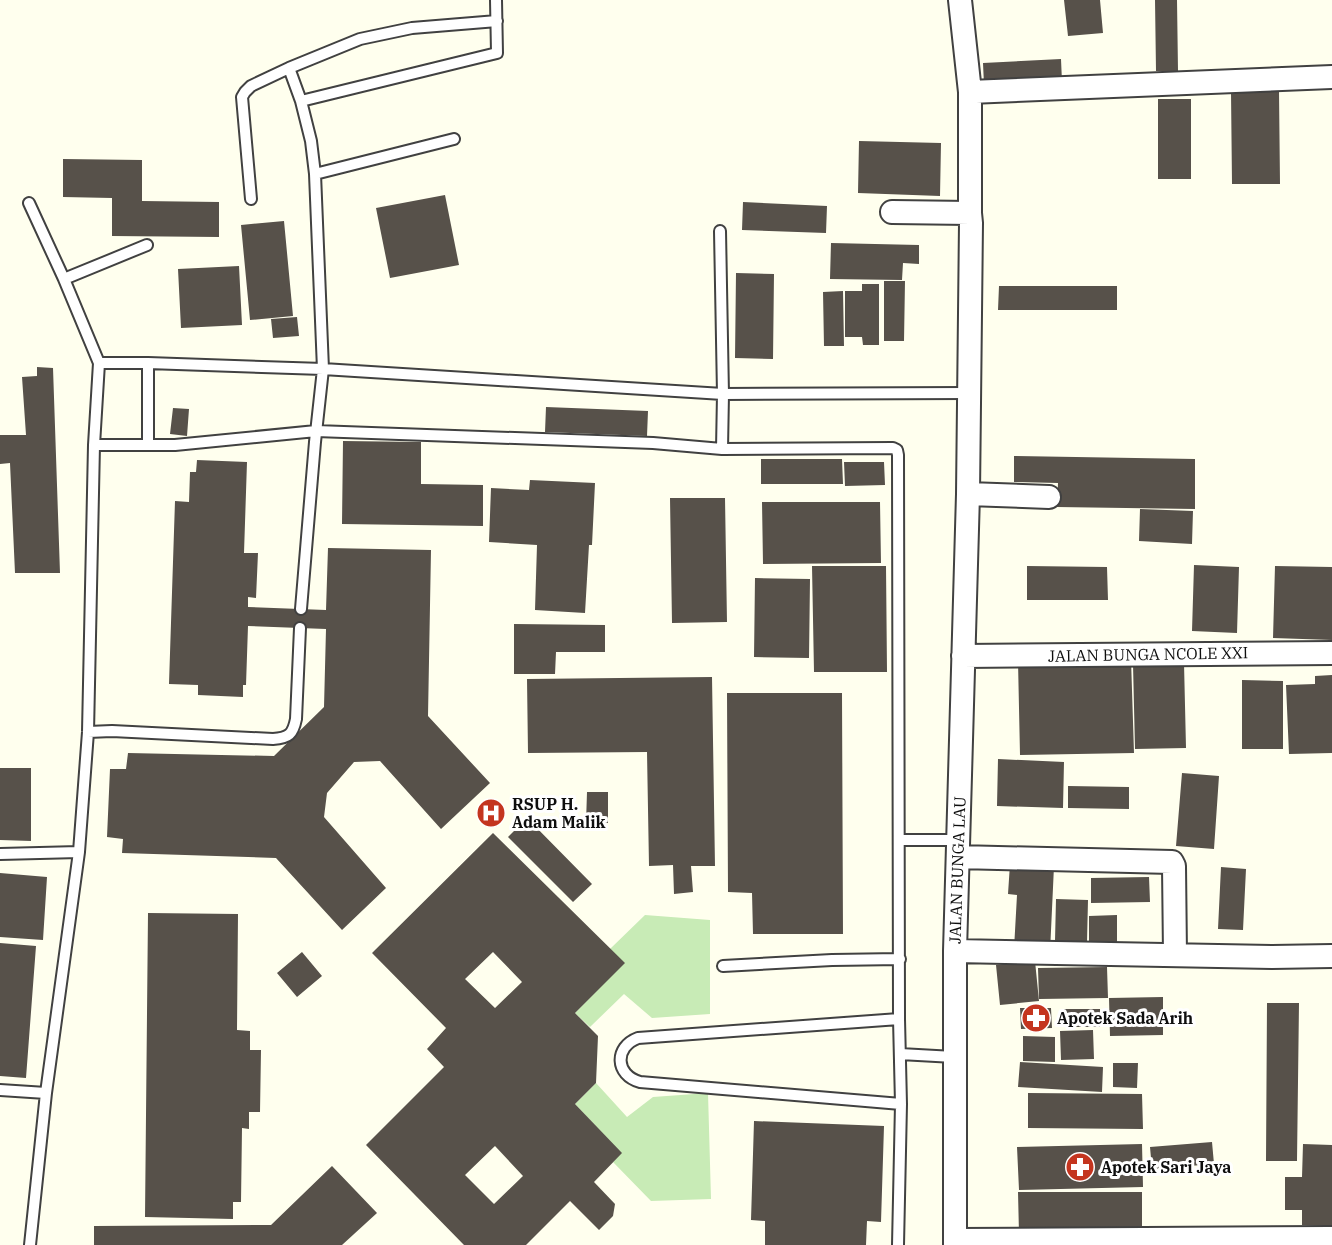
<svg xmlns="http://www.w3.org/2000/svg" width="1332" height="1245" viewBox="0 0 1332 1245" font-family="'IBM Plex Serif',serif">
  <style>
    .green { fill: #c8ebb6 }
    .building { fill: #57514a; fill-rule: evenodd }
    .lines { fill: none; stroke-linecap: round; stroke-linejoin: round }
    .lane-casing { stroke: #414141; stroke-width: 14 }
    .street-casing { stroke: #414141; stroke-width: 26 }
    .lane { stroke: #fff; stroke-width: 10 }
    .street { stroke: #fff; stroke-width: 22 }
    .labels { text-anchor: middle; stroke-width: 6; stroke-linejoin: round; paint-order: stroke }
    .street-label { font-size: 16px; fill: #0e0e0e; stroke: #fff }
    .poi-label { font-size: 16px; font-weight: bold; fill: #0e0e0e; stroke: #fff; text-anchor: start }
  </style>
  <rect width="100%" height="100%" fill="#ffe"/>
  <path class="green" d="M645,915L710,920V1014L652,1018L624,994L590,1027L575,1013L624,963L610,949Z
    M596,1083L627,1117L653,1097L708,1093L711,1199L651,1201L613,1162L621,1153L575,1104Z"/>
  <path class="building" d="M1064,0H1100L1103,33L1068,36Z
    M1155,0H1177L1178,71H1156Z
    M1061,59L1062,82L984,85L983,63Z
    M1279,91L1280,184H1232L1231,92Z
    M1158,99H1191V179H1158Z
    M859,141L941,143L940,196L858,193Z
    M63,159L142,160V201L219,202V237L112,236V198L63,197Z
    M445,195L459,265L390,278L376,208Z
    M743,202L827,206L826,233L742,230Z
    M284,221L293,316L250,320L241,225Z
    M831,243L919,245V264L903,263L902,280L830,279Z
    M239,266L242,325L181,328L178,269Z
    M736,273L774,274L773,359L735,358Z
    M884,281H905L904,341H884Z
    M862,284H879V345H863L862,337H845V291H862Z
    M999,286H1117V310H998Z
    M843,291L844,346H824L823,292Z
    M297,317L299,336L273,338L271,319Z
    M37,367L53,368L60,573H15L10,463L0,464V435H26L22,377L37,376Z
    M546,407L648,411L647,436L545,432Z
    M173,408L189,409L187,436L170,434Z
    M343,441L421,442V484L483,485V526L342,524Z
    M1014,456L1195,459V509L1057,507L1058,483L1014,482Z
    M761,459H842L843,484H761Z
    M197,460L247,462L244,553H258L256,598L248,597V607L326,610L328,548L431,550L428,716L490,783L441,829L380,761L354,762L327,793L324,817L386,888L342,930L276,858L122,853L123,839L107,837L110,769H126L128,753L274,756L324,707L326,629L248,626L246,685H243V697L198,695V685L169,684L175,501L189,502L190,472H196Z
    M844,462H884L885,485L845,486Z
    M530,480L595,483L592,545H589L585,613L535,610L537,545L489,542L491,488L529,490Z
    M670,498H725L727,622L672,623Z
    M762,502H880L881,563L763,564Z
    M1140,509L1193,511L1192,544L1139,541Z
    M1194,565L1239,567L1237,633L1192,631Z
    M812,566H886L887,672H814Z
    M1027,566L1107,567L1108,600H1027Z
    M1275,566L1332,567V640L1273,638Z
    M755,578L810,579L809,658L754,657Z
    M514,624L605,625V652H556L555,674H514Z
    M1131,659L1134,753L1020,755L1018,661Z
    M1184,663L1186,748L1135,749L1133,664Z
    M1332,675V753L1289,754L1286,685L1315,684V676Z
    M712,677L715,866H691L693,892L674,894L673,865L649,866L647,752L528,753L527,679Z
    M1242,680L1283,681V749H1242Z
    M727,693H842L843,934H753L752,893L728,892Z
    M998,759L1064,762L1063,808L997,806Z
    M0,768H31V841L0,840Z
    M1182,773L1219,776L1214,849L1176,846Z
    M1068,786L1129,787V809L1068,808Z
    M587,792H608V823H586Z
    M527,818L592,884L573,902L508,837Z
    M493,833L625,963L575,1013L598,1036L596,1083L575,1104L622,1153L594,1182L615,1204L613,1216L599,1230L570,1201L526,1245H464L366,1145L444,1067L427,1049L446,1028L372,953ZM493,952L522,982L495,1008L465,979ZM495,1146L523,1176L494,1204L465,1175Z
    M1010,864L1054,866L1050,952L1014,949L1017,895L1008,894Z
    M1221,867L1246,869L1243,930L1218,929Z
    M0,873L47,877L43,940L0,937Z
    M1149,877L1150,902L1091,903V878Z
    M1056,899L1088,900L1087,942L1055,941Z
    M148,913L238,914L237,1030L250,1031V1050H261L260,1112H249V1129L242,1128L241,1202H233V1219L145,1217Z
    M1117,915V944H1089V916Z
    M0,943L36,946L26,1078L0,1076Z
    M302,952L322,976L297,997L277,973Z
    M1035,961L1039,1001L1000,1005L996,965Z
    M1107,967L1108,998L1039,999L1038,968Z
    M1163,997V1035L1110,1036L1109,998Z
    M1267,1003H1299L1297,1161H1266Z
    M1020,1008H1051L1052,1028L1021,1029Z
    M1064,1009H1100V1027H1064Z
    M1093,1030L1094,1059L1061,1060L1060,1031Z
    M1023,1036L1055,1037V1062L1023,1061Z
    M1020,1062L1103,1067L1102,1092L1018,1087Z
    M1113,1063H1138L1137,1088L1113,1087Z
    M1028,1093L1142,1094L1143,1129L1028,1128Z
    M754,1121L884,1126L881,1222L867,1221L866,1245H765V1221L751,1220Z
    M1212,1142L1214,1164L1152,1169L1150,1147Z
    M1142,1144L1143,1187L1019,1190L1017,1147Z
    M1303,1144L1332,1145V1226L1302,1225V1210H1285V1177H1302Z
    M332,1166L377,1213L342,1245H94V1226L271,1225Z
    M1018,1192H1142V1234H1019Z"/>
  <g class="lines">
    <g class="lane-casing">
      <path id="lane" d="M289,68L301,101L311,141L315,174L323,369L315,442L301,609
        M301,101L497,53L496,0
        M315,174L454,139
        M251,199L242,97L245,92L251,86L289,68L360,39L412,28L497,21
        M29,203L64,279L99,363L94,445L88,732L79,852L46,1093L30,1245
        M720,231L723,394L722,449
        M64,279L147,245
        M99,363H148L323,369L723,394L970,393
        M148,363V444
        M94,445H175L316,431L653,443L722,449L893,448L897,450L898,455L899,1019L901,1104L898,1245
        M88,732L112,731L273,739C289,738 293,734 296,719L300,628
        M900,840H958
        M0,854L79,852
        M723,966L832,960L900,959
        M899,1019L638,1038C614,1047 615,1075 640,1082L901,1104
        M900,1054L954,1057
        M0,1090L46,1093"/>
    </g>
    <g class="street-casing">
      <path id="street" d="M970,92L1332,77
        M892,212L970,213
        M968,494L1049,497
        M963,656L1332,653
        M958,857L1172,862L1174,866L1175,955
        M955,951L1272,957L1332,956
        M955,1240L1332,1238
        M955,1245V951L968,494L971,223L970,213V92L960,0"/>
    </g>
    <use href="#lane" class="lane"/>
    <use href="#street" class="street"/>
  </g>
  <defs>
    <g id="hospital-disc" transform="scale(1.5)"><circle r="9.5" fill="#c4351f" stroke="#fff"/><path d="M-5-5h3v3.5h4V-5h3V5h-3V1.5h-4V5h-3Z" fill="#fff"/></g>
    <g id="pharmacy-disc" transform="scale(1.5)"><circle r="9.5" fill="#c4351f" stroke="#fff"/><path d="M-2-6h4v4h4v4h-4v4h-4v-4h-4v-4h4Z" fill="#fff"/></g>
  </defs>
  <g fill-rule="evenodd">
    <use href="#hospital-disc" x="491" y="813"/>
    <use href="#pharmacy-disc" x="1036" y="1018"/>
    <use href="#pharmacy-disc" x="1080" y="1167"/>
  </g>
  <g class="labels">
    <g class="street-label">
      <text transform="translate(1148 654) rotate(-1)" y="6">JALAN BUNGA NCOLE XXI</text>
      <text transform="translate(957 870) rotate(-88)" y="6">JALAN BUNGA LAU</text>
    </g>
    <g class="poi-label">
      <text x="512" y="810">RSUP H.<tspan x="512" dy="18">Adam Malik</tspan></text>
      <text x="1057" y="1024">Apotek Sada Arih</text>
      <text x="1101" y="1173">Apotek Sari Jaya</text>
    </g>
  </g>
</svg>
